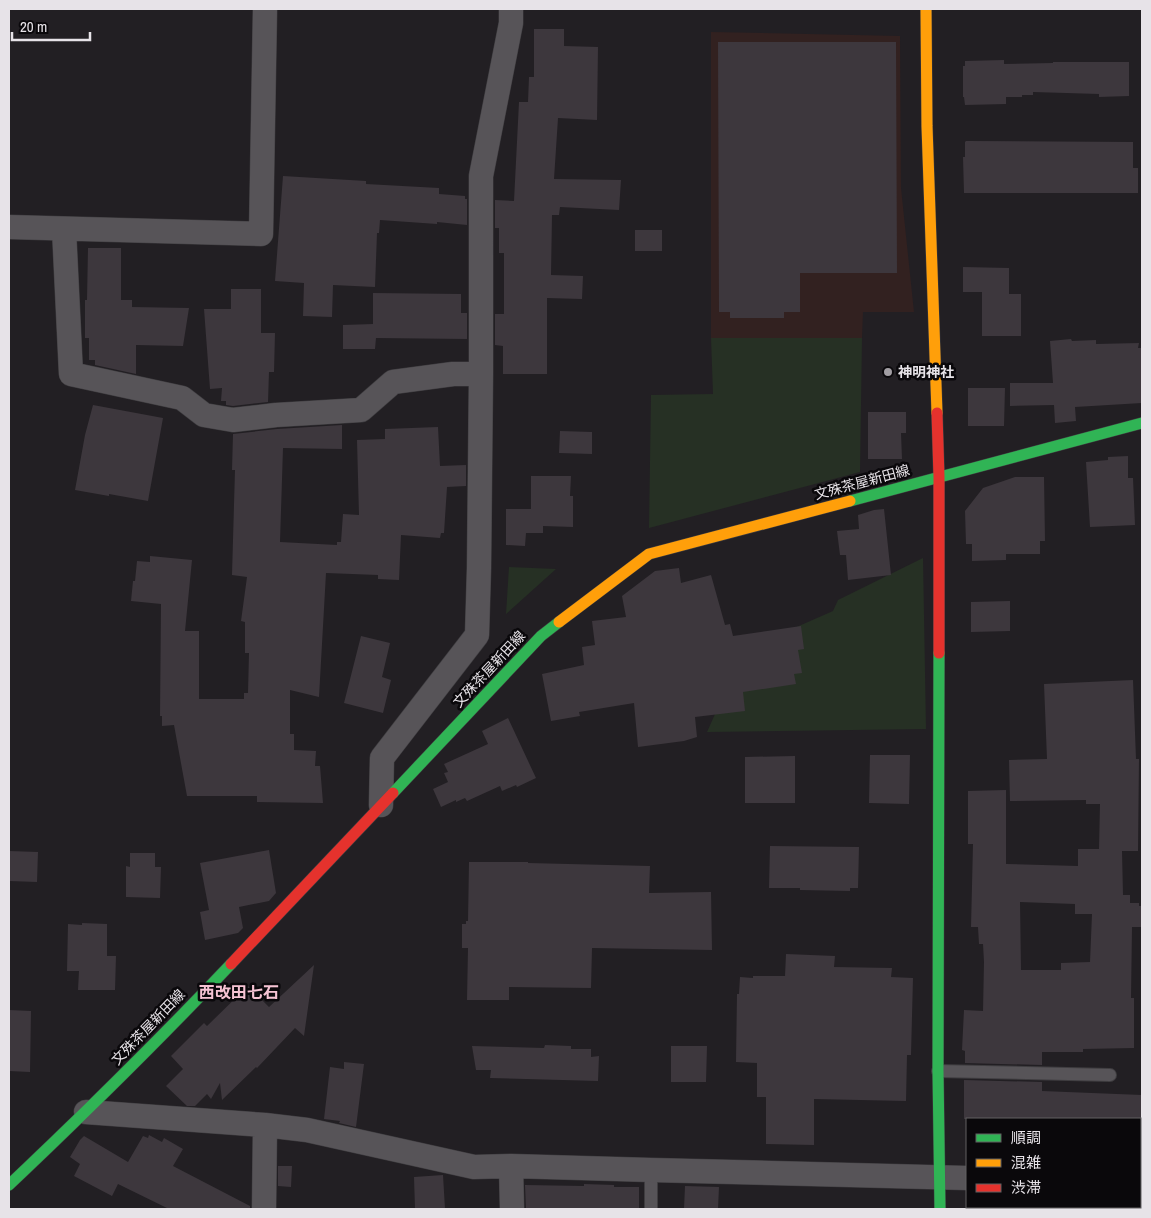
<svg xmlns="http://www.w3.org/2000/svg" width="1151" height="1218" viewBox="0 0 1151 1218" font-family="'Archivo Narrow','Noto Sans JP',sans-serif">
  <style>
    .commercial { fill: #322120 }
    .green { fill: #263024 }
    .building { fill: #3d373d; fill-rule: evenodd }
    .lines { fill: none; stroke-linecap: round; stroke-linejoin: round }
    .lane-casing { stroke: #3f3d40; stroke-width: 14 }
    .street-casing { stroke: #3f3d40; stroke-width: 25 }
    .fast-casing { stroke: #3f3d40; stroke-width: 12 }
    .slow-casing { stroke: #3f3d40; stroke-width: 12 }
    .jam-casing { stroke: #3f3d40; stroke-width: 12 }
    .lane { stroke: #575458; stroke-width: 12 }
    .street { stroke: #575458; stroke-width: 24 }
    .fast { stroke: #30b455; stroke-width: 11 }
    .slow { stroke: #ff9f0a; stroke-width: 11 }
    .jam { stroke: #e5322d; stroke-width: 11 }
    .poi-dot { fill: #a29ea3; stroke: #0a080b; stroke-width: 2 }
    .labels { text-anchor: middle; stroke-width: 5; stroke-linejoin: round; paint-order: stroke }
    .poi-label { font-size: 14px; font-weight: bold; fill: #e7e3e8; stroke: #0a080b; text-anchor: start }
    .street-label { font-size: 14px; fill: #e7e3e8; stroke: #0a080b }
    .quarter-label { font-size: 16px; font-weight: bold; fill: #f5c3d3; stroke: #0a080b }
  </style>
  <rect width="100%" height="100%" fill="#221f23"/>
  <path class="commercial" d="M711,32L900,36L901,188L914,312H863L862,338H711Z"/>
  <path class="green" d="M711,338H862L860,472L649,528L651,395L713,394Z
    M923,558L926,729L707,732L720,703L792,629L833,611L838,600Z
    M509,567L556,569L506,614Z"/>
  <path class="building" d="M534,29H564V46L598,47L597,120L558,118L554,179L621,180L619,210L560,207L559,215H552L551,275L583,276L582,299L547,298V374H503V346L495,345V314H504V253H499V228H495V200L514,201L519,102H528L529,77H534Z
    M718,42H896L897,273H800V312H784V318H730V312H719Z
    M1004,60V64L1053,63V62H1129V96L1099,97V94L1033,92V95H1022V97H1006V104L965,105L964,97H963V66H965V61Z
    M966,141L1133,142V168H1138V193H964L963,157H965V142Z
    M283,176L366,181V184L439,188V194L465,196V199H467V225L437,222V224L380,220L379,233H377L375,287L333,285L332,317L303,316L304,283L275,281Z
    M635,230H662V251H635Z
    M88,248H121V300H132V307L189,308L183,346L136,345V374L95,365V360H89V338H85V300H87Z
    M963,267L1009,268V294H1021V336H982V292H963Z
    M231,289H261V333H275L274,372H269L268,402L233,406L226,405V401H221L222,388L210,389L204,309H231Z
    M373,293L461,294V313H467V339L376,338L375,349H343V325L373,324Z
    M1071,339L1072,341L1096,340V344L1139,343L1138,348H1142V403L1075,407L1076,421L1055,423L1054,405L1010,406V383H1053L1050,341Z
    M968,388H1005L1004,426H968Z
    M93,405L163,418L148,501L109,494V496L75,490L85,435Z
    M868,412H906V433H901L902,459H868Z
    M342,425V449L283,448L280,542L337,545V542H341L343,514L359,515L357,440L385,439V429L438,427L440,466L466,465V486L447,487L444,533H441L440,538L401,535L399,580L378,579V575L326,573L319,697L290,690V734H294V750L316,751L315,766H320L323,803L257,802V796H187L174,725L162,726V716H160L161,604L131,601L133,581H135L137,561L150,562V556L192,560L185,631H199V699H244V693H248L249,653H245V622L241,621L247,577L232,575L235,470H232L233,434L277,429Z
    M560,431L592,432V454L559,453Z
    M1128,456V478H1133L1135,525L1090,527L1086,462L1108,460V457Z
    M531,476H571L570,496H573V527L543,526V533H526L525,546L506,545V509H531Z
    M1015,477H1044L1045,541H1040V554H1006V560L972,561V544H966L965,511L983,488Z
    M884,509L891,575L848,580L846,555H840L837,531L859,529L858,515L874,510Z
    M679,568L681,583L711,575L725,625L730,624L733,636L801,626L804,649L798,650L802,673L794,674L796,684L743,692L745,711L695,717L697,737L684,741L638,747L634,703L579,712L580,716L551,721L542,674L584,665L582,647L595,645L592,621L626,617L622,596L655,571Z
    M1010,601V631L971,632V602Z
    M361,636L390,643L382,677L391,680L383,713L344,703Z
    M1133,680L1136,759H1139L1138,851H1122L1123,895H1130V903H1139V906H1142V927H1132L1131,998H1134V1048L1083,1049V1052H1042V1065L965,1063V1051L962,1050L964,1010L983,1011L984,962L983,944H979L978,927H971L973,844H968V791L1006,790V864L1078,866V849H1099L1100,804H1086V800L1010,801L1009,760L1047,759L1044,684ZM1020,902L1075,904V914H1092L1090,962L1061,963V970H1021Z
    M508,718L536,778L517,787L516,785L502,791L500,786L467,801L465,798L456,802V800L441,807L433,789L448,782L444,773L448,772L444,764L488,744L482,731Z
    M870,755H910L909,804L869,803Z
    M795,756V803H745V757Z
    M770,846L859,847L858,888H850V891L800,890V888H769Z
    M269,850L276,893L269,901L239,907L243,928L238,933L205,940L200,912L209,910L200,863Z
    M9,851L38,852L37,882L9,881Z
    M130,853H155V867H161L160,898L126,897V866L130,867Z
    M469,862H528V863L650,866L649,893L711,892L712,950L592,948L591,988L509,987V1000H467L468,948H462V924H466V921H468Z
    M82,923L107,924V956H116L115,990H78L79,971H67L68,924L82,925Z
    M786,954L835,956L834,967L892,968L891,977L913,978L911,1055H907L906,1101L814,1099V1145L766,1144V1097H757V1063L736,1062L737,994H739L740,977L753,978V976H785Z
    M314,965L304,1036L295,1028L257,1068L256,1067L222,1100L220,1083L211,1099L207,1094L195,1106H187L166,1086L183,1069L171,1056L204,1023L207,1026L248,986L269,1007Z
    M9,1010L31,1011L30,1072L9,1071Z
    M545,1045L571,1046V1049H591V1057L599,1056L598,1081L490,1078L491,1070H476L472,1046L544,1048Z
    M671,1046H707L706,1082H671Z
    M344,1062L364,1064L356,1127L339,1123L340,1121L324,1119L330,1067L344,1069Z
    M964,1080L1042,1082V1091L1142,1095V1119H964Z
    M149,1135L162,1142L164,1138L183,1149L173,1166L250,1206V1209H169L118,1184L112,1196L74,1176L80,1164L70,1157L80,1140L84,1136L128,1162L143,1136L148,1138Z
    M278,1166H292L291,1187L278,1186Z
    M443,1175L445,1209H415L414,1177Z
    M584,1184L614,1185V1187H639V1209H526L525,1185L584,1186Z
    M685,1186L719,1187L718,1209H684Z"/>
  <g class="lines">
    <g class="lane-casing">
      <path id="lane" d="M938,1071L1110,1075
        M651,1209V1170"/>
    </g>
    <g class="street-casing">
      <path id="street" d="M9,227L261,234L265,9
        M64,229L71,374L182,398L204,415L233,420L276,415L361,410L393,382L453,374H481
        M381,805L382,758L477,635L479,568L481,374V176L511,23V9
        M86,1112L265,1125L307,1130L474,1167L511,1166L651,1170L967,1178
        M511,1166L512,1209
        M1140,1185H1142
        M264,1209L265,1125
        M1028,1209V1207"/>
    </g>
    <g class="fast-casing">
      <path id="fast" d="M850,501L1142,423
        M939,653L938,1071L940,1209
        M393,793L541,636L559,622
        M9,1185C85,1113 159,1040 231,964"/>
    </g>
    <g class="slow-casing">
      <path id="slow" d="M926,9L927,126L937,413
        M559,622L649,554L850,501"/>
    </g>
    <g class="jam-casing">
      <path id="jam" d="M937,413L939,477V653
        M231,964L393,793"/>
    </g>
    <use href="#lane" class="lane"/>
    <use href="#street" class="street"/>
    <use href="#fast" class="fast"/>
    <use href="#slow" class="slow"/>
    <use href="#jam" class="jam"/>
  </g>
  <circle class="poi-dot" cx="888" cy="372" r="5"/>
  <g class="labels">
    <g class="poi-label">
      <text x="898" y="377">神明神社</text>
    </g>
    <g class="street-label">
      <text transform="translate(862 482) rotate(-15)" y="5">文殊茶屋新田線</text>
      <text transform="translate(489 669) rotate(-47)" y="5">文殊茶屋新田線</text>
      <text transform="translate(148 1027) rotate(-46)" y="5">文殊茶屋新田線</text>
    </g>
    <g class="quarter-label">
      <text x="239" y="998">西改田七石</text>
    </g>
  </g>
  <rect width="1151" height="1218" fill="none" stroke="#e7e3e8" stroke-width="20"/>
  <rect x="966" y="1118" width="175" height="90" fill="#0a080b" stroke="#626063"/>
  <rect x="976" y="1134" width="25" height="8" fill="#30b455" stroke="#626063"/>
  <text x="1011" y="1143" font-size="15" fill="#e7e3e8">順調</text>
  <rect x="976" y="1159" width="25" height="8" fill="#ff9f0a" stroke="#626063"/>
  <text x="1011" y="1168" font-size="15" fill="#e7e3e8">混雑</text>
  <rect x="976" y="1184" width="25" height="8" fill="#e5322d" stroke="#626063"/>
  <text x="1011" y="1193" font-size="15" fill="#e7e3e8">渋滞</text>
  <path d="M12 32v8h78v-8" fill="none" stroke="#e7e3e8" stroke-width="2.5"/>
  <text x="20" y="32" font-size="15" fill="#e7e3e8" stroke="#0a080b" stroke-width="4" paint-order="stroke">20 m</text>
</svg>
